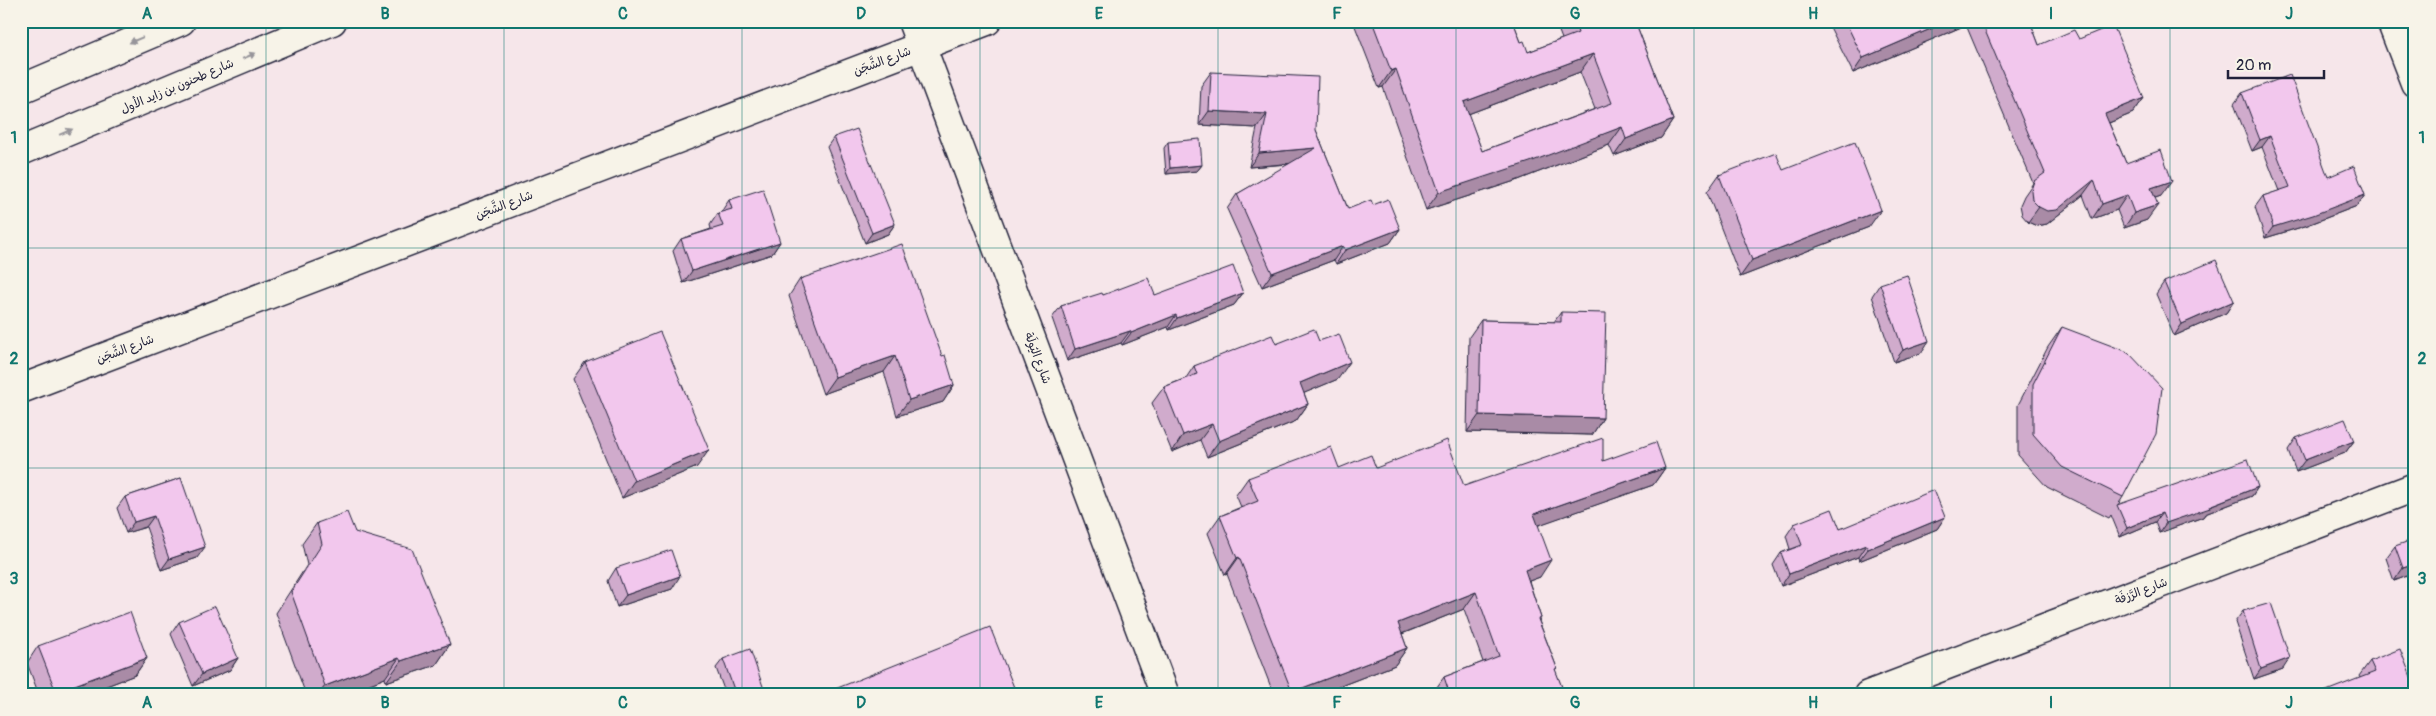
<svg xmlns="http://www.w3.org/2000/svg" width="2436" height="716" viewBox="0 0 2436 716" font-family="Pangolin,'Playpen Sans Arabic',sans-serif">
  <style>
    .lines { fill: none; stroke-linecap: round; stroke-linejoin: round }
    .minor-casing { stroke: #22223b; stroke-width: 31 }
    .minor { stroke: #f7f3e8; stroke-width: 28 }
    .wall { fill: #d0abcc; stroke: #22223b; fill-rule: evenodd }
    .shaded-wall { fill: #a98ba6; stroke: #22223b }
    .building { fill: #f2c7ed; stroke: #22223b; fill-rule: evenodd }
    .oneway { fill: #97959a }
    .grid { fill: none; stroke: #0f766e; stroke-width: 1; stroke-opacity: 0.55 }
    .labels { text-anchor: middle; stroke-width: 4; stroke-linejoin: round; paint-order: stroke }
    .street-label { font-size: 12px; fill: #22223b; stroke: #f7f3e8 }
    .neatline { fill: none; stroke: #0f766e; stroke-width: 2 }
    .grid-label { font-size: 16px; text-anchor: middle; font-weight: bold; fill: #0f766e }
  </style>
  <rect width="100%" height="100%" fill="#f6e6ea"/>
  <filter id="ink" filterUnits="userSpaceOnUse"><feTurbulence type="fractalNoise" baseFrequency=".02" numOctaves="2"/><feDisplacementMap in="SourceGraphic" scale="10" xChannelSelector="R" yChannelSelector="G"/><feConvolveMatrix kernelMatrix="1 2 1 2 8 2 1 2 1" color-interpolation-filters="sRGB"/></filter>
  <g filter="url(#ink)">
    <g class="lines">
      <g class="minor-casing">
        <path id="minor" d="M912,21L1165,695
          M2391,21L2415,83
          M21,89L181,21
          M21,151L332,21
          M21,389L987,21
          M1868,695L2415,487"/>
      </g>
      <use href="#minor" class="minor"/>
    </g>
    <path class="wall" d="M1353,21H1513L1521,42L1528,52L1562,39L1555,21H1635L1673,120L1661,138L1614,156L1609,145L1518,180L1426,210L1383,87L1379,88ZM1580,72L1595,109L1482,151L1468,114Z
      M1827,21H2030L2039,45L2079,39L2144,98L2133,113L2109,123L2126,163L2161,196L2155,198L2147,220L2124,228L2117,210L2092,219L2083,195L2047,224L2037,226L2028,222L2022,215L2020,205L2024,196L2033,183L1966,25L1853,73Z
      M1211,72L1316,130L1348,209L1373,205L1400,229L1390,243L1336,264L1334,260L1262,287L1227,209L1237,194L1290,164L1249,167L1257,128L1199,125L1201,86Z
      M2242,93L2328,177L2365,195L2357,206L2305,226L2265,238L2255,207L2263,196L2279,191L2262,147L2252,151L2234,104Z
      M834,137L895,224L888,234L865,243L827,147Z
      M1168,142L1202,165L1197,171L1166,174L1164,148Z
      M1783,170L1869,227L1740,277L1707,192L1719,175Z
      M729,200L780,242L772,254L683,283L673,251L681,239L711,229L710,225L718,213L721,212Z
      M800,279L942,356L954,385L943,402L897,416L884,372L823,394L789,296Z
      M2164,282L2234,301L2226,313L2174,336L2156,294Z
      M1880,284L1921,353L1894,362L1872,296Z
      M1243,293L1234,305L1169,330L1168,327L1122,345L1121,343L1067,361L1052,318L1061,306L1103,295H1155Z
      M1561,312L1603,418L1592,435L1467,432L1469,337L1481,320L1554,322Z
      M2062,327L2123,497L2118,505L2258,487L2252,496L2205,514L2203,517L2159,533L2155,522L2120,537L2111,515L2109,518L2047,487L2018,455V405L2048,347Z
      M1319,341L1338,379L1304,393L1308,404L1296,421L1207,457L1200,440L1172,452L1152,403L1164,387L1186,378L1194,366L1276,344Z
      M585,362L697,467L622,498L573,379Z
      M2296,438L2354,441L2345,453L2296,472L2288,450Z
      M1603,461L1665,468L1653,485L1538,525L1540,577L1529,581L1541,618L1539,621L1557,668L1555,670L1565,695H1432V694L1444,677L1483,662L1464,609L1402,634L1407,648L1395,665L1317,695H1274L1227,574L1225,575L1208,533L1220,516L1241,507L1236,495L1248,478L1339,468H1376L1464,486Z
      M181,478L197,558L161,570L146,527L126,533L117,508L125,497Z
      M1945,517L1937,529L1859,561L1858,557L1781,586L1773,565L1781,553L1790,549L1786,536L1794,524L1840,529Z
      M317,523L355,532L450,644L436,665L386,682L385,678L342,695H306L276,613L307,565L302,544Z
      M2395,546L2415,573L2394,581L2386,558Z
      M616,568L672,589L617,607L608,581Z
      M2243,611L2283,669L2254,679L2235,622Z
      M179,622L238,658L230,670L193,686L171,634Z
      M38,646L147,658L135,675L83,695H39L27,663Z
      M723,659L766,695H726L716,668Z
      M2370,661L2415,687L2360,678L2359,676Z"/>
    <path class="shaded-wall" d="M1949,21H1968L1966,25L1853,73L1863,58Z
      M1593,54L1580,72L1452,120L1464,102Z
      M1396,69L1383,87L1379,88L1391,71Z
      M2144,98L2133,113L2094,129L2105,114Z
      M1209,111L1267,114L1257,128L1199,125Z
      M1673,120L1661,138L1614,156L1626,139Z
      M1622,127L1609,145L1518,180L1426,210L1439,192Z
      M2270,136L2262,147L2252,151L2260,140Z
      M1316,148L1306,162L1249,167L1259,153Z
      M1202,165L1197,171L1166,174L1170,168Z
      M2094,180L2083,195L2047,224L2037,226L2028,222L2039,207Z
      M2172,181L2161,196L2141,203L2151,188Z
      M2127,195L2117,210L2092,219L2102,204Z
      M2365,195L2357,206L2305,226L2265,238L2273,227Z
      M2158,205L2147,220L2124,228L2134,213Z
      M1881,210L1869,227L1740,277L1752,260Z
      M895,224L888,234L865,243L872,233Z
      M1400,229L1390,243L1336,264L1345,250Z
      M780,242L772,254L683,283L692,271Z
      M1343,246L1334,260L1262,287L1272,273Z
      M1243,293L1234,305L1169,330L1177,318Z
      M2234,301L2226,313L2174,336L2182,324Z
      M1176,315L1168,327L1122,345L1131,333Z
      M1130,331L1121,343L1067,361L1075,349Z
      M1929,341L1921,353L1894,362L1903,350Z
      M895,356L884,372L823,394L835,377Z
      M1350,362L1338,379L1288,400L1300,383Z
      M954,385L943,402L897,416L909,400Z
      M1308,404L1296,421L1207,457L1219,441Z
      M1479,415L1603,418L1592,435L1467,432Z
      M1212,424L1200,440L1172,452L1183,435Z
      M2354,441L2345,453L2296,472L2305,460Z
      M709,450L697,467L622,498L634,481Z
      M1665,468L1653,485L1522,531L1534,514Z
      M2258,487L2252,496L2205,514L2203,517L2159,533L2166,523Z
      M2162,513L2155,522L2120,537L2127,528Z
      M154,516L146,527L126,533L134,522Z
      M1945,517L1937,529L1859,561L1868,549Z
      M1866,545L1858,557L1781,586L1789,574Z
      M205,547L197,558L161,570L169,559Z
      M1239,557L1227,574L1225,575L1237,558Z
      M1551,560L1540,577L1513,587L1525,570Z
      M2415,564V573L2394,581L2403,568Z
      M680,576L672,589L617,607L626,595Z
      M1476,592L1464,609L1386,640L1398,623Z
      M450,644L436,665L386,682L401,661Z
      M1407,648L1395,665L1317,695H1290L1292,692Z
      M147,658L135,675L83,695H54L56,692Z
      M238,658L230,670L193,686L202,674Z
      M399,658L385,678L342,695H318L325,686Z
      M2290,658L2283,669L2254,679L2261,669Z"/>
    <path class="building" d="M1372,21H1513L1521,42L1524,41L1528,52L1578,33L1574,21H1635L1673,120L1626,139L1622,127L1530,162L1439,192L1396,69L1391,71ZM1593,54L1612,103L1482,151L1464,102Z
      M1845,21H1949L1863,58Z
      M1981,21H2030L2039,45L2074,30L2079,39L2113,25L2144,98L2105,114L2126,163L2161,150L2172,181L2151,188L2158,205L2134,213L2127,195L2102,204L2094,180L2057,210L2047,211L2039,207L2032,200L2031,190L2034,181L2045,173Z
      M1211,72L1318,77L1316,130L1348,209L1371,200L1373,205L1388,199L1400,229L1345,250L1343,246L1272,273L1237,194L1316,148L1259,153L1267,114L1209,111Z
      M2290,75L2328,177L2354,166L2365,195L2313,215L2273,227L2263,196L2290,187L2270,136L2260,140L2242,93Z
      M857,129L895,224L872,233L834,137Z
      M1200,139L1202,165L1170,168L1168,142Z
      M1855,142L1881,210L1752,260L1719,175L1776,153L1783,170Z
      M763,189L780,242L692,271L681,239L723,226L718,213L732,209L729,200Z
      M902,244L942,356L945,355L954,385L909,400L895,356L835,377L800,279Z
      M2216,260L2234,301L2182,324L2164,282Z
      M1233,266L1243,293L1177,318L1176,315L1131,333L1130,331L1075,349L1061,306L1102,293L1103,295L1148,278L1155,295Z
      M1907,275L1929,341L1903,350L1880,284Z
      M1561,312L1606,313L1603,418L1479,415L1481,320L1561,322Z
      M2062,327L2128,352L2162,388L2156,434L2123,497L2062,467L2033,434V384Z
      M1314,329L1319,341L1339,334L1350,362L1300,383L1308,404L1219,441L1212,424L1183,435L1164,387L1197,374L1194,366L1272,335L1276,344Z
      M660,332L709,450L634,481L585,362Z
      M2345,419L2354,441L2305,460L2296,438Z
      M1603,438V461L1656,442L1665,468L1534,514L1551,560L1525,570L1541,618L1538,619L1557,668L1555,669L1565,695H1450L1444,677L1499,656L1476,592L1398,623L1407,648L1292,692L1239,557L1237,558L1220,516L1258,501L1248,478L1331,447L1339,468L1371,455L1376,468L1447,440L1464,486Z
      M2248,459L2258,487L2209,506L2210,508L2166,523L2162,513L2127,528L2117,505Z
      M181,478L205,547L169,559L154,516L134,522L125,497Z
      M1934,490L1945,517L1868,549L1866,545L1789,574L1781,553L1802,545L1794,524L1832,509L1840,529Z
      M347,512L355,532L412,549L450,644L401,661L399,658L325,686L291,592L322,544L317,523Z
      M2415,539V564L2403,568L2395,546Z
      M671,550L680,576L626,595L616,568Z
      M2271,603L2290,658L2261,669L2243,611Z
      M215,606L238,658L202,674L179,622Z
      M130,612L147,658L56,692L38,646Z
      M990,627L1017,695H820Z
      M750,649L766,695H736L723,659Z
      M2400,649L2415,687V695H2316L2375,672L2370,661Z"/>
    <defs><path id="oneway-solid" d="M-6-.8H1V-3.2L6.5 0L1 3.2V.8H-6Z" transform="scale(1.25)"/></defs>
    <g class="oneway">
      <use href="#oneway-solid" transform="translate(136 40) rotate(157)"/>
      <use href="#oneway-solid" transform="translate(249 56) rotate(-23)"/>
      <use href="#oneway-solid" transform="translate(66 132) rotate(-23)"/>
    </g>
  </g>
  <path class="grid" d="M266,21V695M504,21V695M742,21V695M980,21V695M1218,21V695M1456,21V695M1694,21V695M1932,21V695M2170,21V695M21,248H2415M21,468H2415"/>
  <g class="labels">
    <g class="street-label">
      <text transform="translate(882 61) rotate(-21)" y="4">شارع الشَّجَن</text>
      <text transform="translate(177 86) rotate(-23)" y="4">شارع طحنون بن زايد الأول</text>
      <text transform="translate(504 205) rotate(-21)" y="4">شارع الشَّجَن</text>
      <text transform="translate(125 349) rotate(-21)" y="4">شارع الشَّجَن</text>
      <text transform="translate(1038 358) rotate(69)" y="4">شارع اليُولَة</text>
      <text transform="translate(2141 591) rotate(-21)" y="4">شارع الرَّزفَة</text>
    </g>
  </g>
  <rect width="2436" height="716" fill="none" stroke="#f7f3e8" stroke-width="55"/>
  <path d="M2228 70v8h96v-8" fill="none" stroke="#22223b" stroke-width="2.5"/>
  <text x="2236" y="70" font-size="15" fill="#22223b" stroke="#f7f3e8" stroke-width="4" paint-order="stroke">20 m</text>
  <rect x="28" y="28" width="2380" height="660" class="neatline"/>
  <g class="grid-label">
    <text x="147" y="19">A</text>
    <text x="385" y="19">B</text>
    <text x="623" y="19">C</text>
    <text x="861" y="19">D</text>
    <text x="1099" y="19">E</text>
    <text x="1337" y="19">F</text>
    <text x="1575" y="19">G</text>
    <text x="1813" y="19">H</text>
    <text x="2051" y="19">I</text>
    <text x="2289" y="19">J</text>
    <text x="14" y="143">1</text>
    <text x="2422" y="143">1</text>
    <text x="14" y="364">2</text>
    <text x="2422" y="364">2</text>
    <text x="14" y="584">3</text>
    <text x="2422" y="584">3</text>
    <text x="147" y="708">A</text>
    <text x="385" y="708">B</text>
    <text x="623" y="708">C</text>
    <text x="861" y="708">D</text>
    <text x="1099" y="708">E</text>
    <text x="1337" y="708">F</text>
    <text x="1575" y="708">G</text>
    <text x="1813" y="708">H</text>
    <text x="2051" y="708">I</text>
    <text x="2289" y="708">J</text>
  </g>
</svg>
